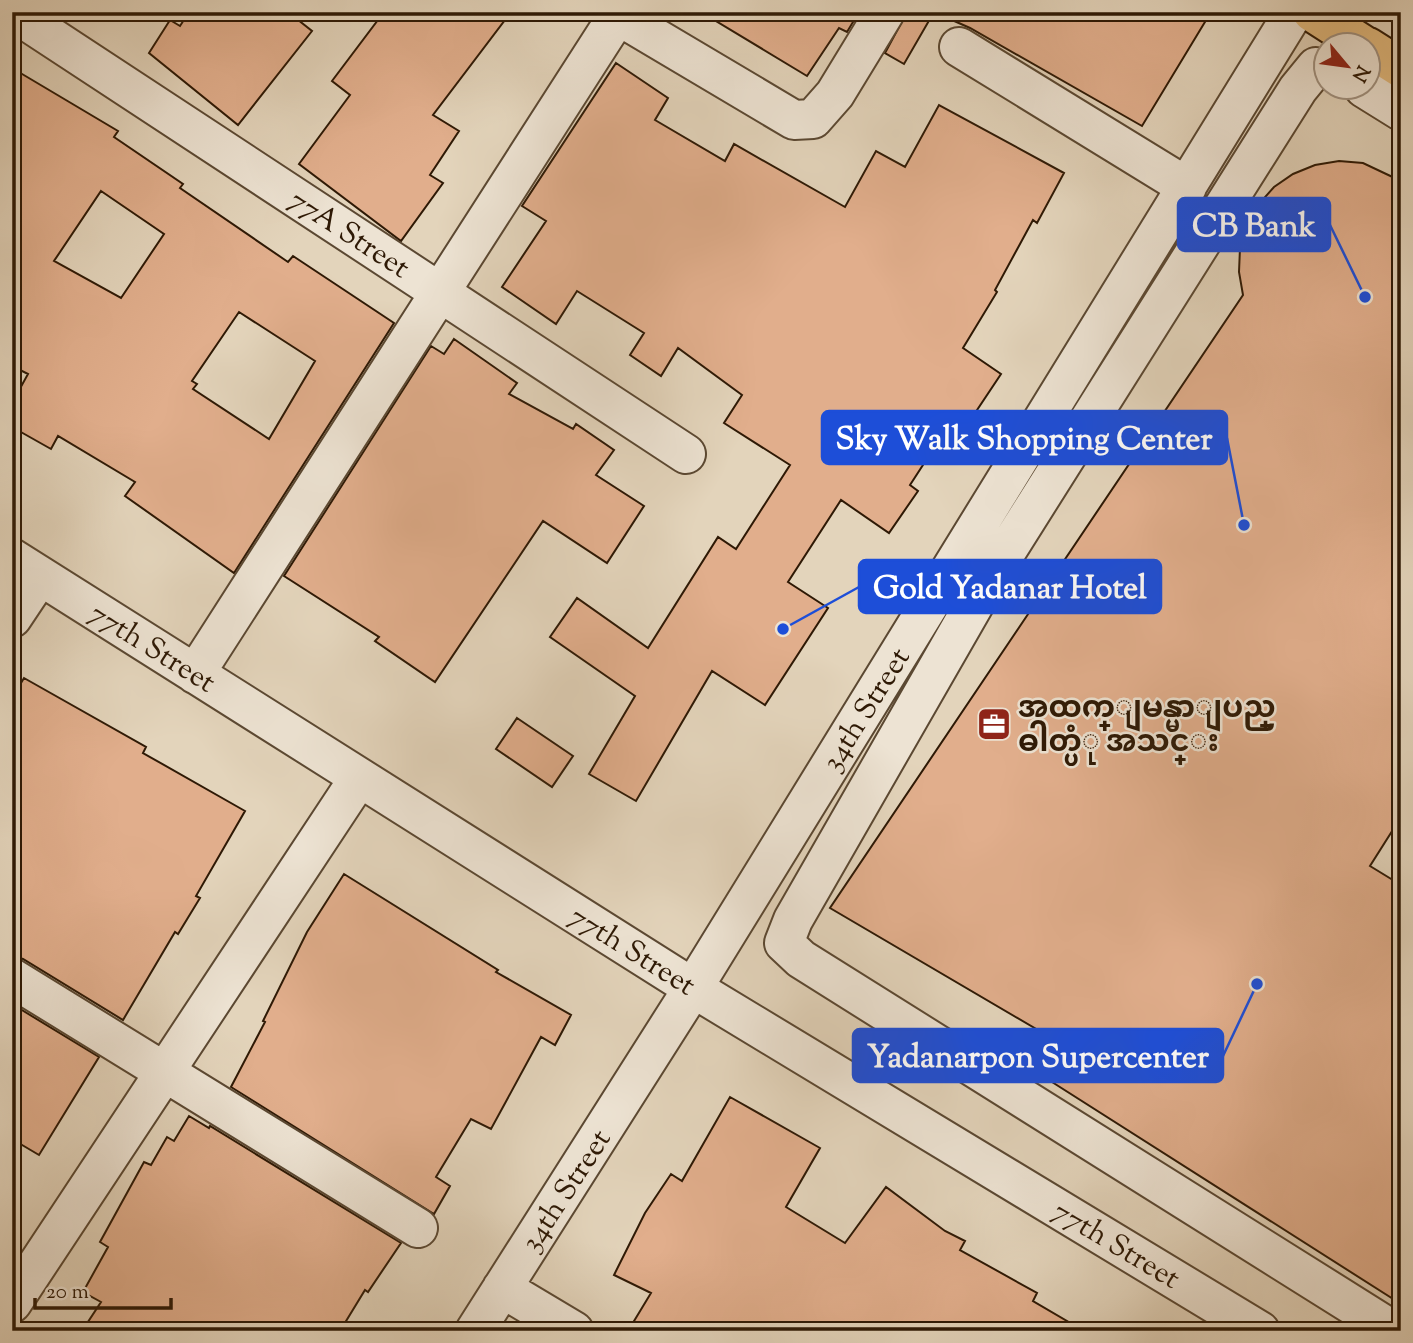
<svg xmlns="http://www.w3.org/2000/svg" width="1413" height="1343" viewBox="0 0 1413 1343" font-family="'Sorts Mill Goudy','Noto Sans Myanmar',serif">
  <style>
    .building { fill: #e1ae8c; stroke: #2e1905; stroke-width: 2; fill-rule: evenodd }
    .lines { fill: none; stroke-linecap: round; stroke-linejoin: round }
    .minor-casing { stroke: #5b4832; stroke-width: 42 }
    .major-casing { stroke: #2e1905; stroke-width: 42 }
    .minor { stroke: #ede3d3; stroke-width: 38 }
    .major { stroke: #e2ba7e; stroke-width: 38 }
    .labels { text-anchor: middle; stroke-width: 5; stroke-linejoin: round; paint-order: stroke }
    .street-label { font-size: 30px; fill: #2e1905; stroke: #ede3d3 }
    .poi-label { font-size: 30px; font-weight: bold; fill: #2e1905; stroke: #ede3d3; text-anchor: start }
    .leader { fill: none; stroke: #1d4ed8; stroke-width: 2.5 }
    .callout-dot { fill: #1d4ed8; stroke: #ede3d3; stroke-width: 2.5 }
    .callout { fill: #1d4ed8; stroke: #1d4ed8; stroke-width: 2.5 }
    .callout-label { font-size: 32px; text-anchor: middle; font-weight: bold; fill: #fff }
  </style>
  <rect width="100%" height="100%" fill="#e3d4bb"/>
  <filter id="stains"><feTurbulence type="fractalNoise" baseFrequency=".00286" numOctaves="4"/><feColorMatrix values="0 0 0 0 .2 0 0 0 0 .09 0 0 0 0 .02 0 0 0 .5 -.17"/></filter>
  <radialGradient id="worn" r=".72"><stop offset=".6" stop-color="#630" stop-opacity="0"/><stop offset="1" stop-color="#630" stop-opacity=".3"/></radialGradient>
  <path class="building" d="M189,12H288L312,31L238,125L149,53L170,20L180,26Z
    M384,12H511L433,115L459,131L430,175L443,183L401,241L299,164L350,95L332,81Z
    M701,12H859L847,32L839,28L807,76Z
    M907,12H934L904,64L885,53Z
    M934,12H1211L1142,126L970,28Z
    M616,63L668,98L655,120L725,161L734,144L845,207L876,151L905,167L939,105L1064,173L1037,223L1033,220L995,290L997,292L963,348L1001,374L961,434L949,425L910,485L918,491L889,533L841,500L788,582L828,608L765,705L712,671L636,801L589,774L635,696L550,637L577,598L648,648L718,537L736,549L790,465L724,423L742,395L678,348L661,376L630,355L644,333L577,291L556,324L502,287L546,221L522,206Z
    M12,68L118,131L114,137L183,184L180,188L288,262L293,256L394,323L234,573L125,496L135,482L58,436L51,449L12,427V403L28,374L12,366ZM101,191L164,234L121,298L54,261ZM239,312L315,361L269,439L193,389L197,384L192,381Z
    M1339,161L1363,163L1401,181V817L1370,866L1401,885V1304L1052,1082L1072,1050L830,908L1243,295L1239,272L1240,248L1246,225L1258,205L1274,187L1293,174L1315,165Z
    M454,339L517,383L509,394L573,429L576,424L614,450L596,475L644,506L607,563L543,521L435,682L375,641L379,637L284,576L431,346L444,354Z
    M24,678L146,747L143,753L245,811L196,896L200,898L178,934L175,932L123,1020L23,959L12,956V698Z
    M517,718L573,756L552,787L496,749Z
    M344,874L498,970L496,972L571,1015L555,1045L541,1037L491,1129L471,1119L436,1177L450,1186L434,1214L231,1087L265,1022L263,1021L307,932Z
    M12,1004L99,1057L39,1155L12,1139Z
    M730,1097L820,1148L786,1207L845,1243L886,1187L945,1231L965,1241L960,1250L1037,1293L1033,1301L1084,1331H628L651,1293L614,1275L645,1213L671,1174L682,1181Z
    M189,1116L209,1128L210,1126L401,1243L368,1292L365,1290L340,1331H82L101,1302L83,1292L108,1247L100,1242L144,1162L151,1165L167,1137L174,1141Z"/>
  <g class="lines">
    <g class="minor-casing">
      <path id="minor" d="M13,12L686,454
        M612,12L794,120L813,119L835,94L885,12
        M959,47L1187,187
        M1326,69L1316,67L1298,89L987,582L793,920L784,943L801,959L1394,1331
        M1364,88L1401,111
        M12,558L693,988L1260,1331
        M12,618L40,576
        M195,674L620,12
        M12,978L418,1228
        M502,1288L574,1331
        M12,1303L359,778
        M475,1331L693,988L1294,12"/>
    </g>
    <g class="major-casing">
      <path id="major" d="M1312,12L1365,46
        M1368,47L1401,68"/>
    </g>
    <use href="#minor" class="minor"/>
    <use href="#major" class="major"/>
  </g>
  <defs>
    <g id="office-square" transform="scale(1.75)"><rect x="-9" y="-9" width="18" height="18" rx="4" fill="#8f2418" stroke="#ede3d3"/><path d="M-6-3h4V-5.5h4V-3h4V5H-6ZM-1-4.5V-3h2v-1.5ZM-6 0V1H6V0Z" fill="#fff"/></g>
  </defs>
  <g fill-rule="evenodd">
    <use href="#office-square" x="994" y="724"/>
  </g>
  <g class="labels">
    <g class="street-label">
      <text transform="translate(350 233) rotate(33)" y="10">77A Street</text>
      <text transform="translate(153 647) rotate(32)" y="10">77th Street</text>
      <text transform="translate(865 709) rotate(-58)" y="10">34th Street</text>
      <text transform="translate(633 950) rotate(32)" y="10">77th Street</text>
      <text transform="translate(565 1190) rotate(-57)" y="10">34th Street</text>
      <text transform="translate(1117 1244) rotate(31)" y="10">77th Street</text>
    </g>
    <g class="poi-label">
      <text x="1018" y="717">အထက္ျမန္မာျပည္<tspan x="1018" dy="34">ဓါတ္ပံု အသင္း</tspan></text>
    </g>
  </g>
  <path class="leader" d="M1365 297L1330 225M1244 525L1227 438M783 629L859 587M1257 984L1223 1056"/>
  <g class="callout-dot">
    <circle cx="1365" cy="297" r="7"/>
    <circle cx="1244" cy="525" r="7"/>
    <circle cx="783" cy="629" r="7"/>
    <circle cx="1257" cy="984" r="7"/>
  </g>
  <g class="callout">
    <rect x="1178" y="198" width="152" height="53" rx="7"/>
    <rect x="822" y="411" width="405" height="53" rx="7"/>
    <rect x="859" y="560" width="302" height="53" rx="7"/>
    <rect x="853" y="1029" width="370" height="53" rx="7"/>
  </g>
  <g class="callout-label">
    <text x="1254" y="236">CB Bank</text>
    <text x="1024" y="449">Sky Walk Shopping Center</text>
    <text x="1010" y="598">Gold Yadanar Hotel</text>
    <text x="1038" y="1067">Yadanarpon Supercenter</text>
  </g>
  <rect width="1413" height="1343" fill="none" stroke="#e3d4bb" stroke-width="42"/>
  <rect x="14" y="14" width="1385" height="1315" fill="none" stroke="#2e1905" stroke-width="3.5"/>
  <rect x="21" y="21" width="1371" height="1301" fill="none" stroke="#2e1905" stroke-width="2"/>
  <g transform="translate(1347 66) rotate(119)"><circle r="33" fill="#ede3d3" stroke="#a19281" stroke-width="2"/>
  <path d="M0-5L12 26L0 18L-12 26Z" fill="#8f2418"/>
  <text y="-10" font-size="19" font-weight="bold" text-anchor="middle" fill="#2e1905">N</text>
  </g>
  <path d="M35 1298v10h136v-10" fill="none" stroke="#2e1905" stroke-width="3.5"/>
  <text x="46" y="1298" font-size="21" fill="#2e1905" stroke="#ede3d3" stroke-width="5" paint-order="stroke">20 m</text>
  <rect width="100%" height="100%" filter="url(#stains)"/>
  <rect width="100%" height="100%" fill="url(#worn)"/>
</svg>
